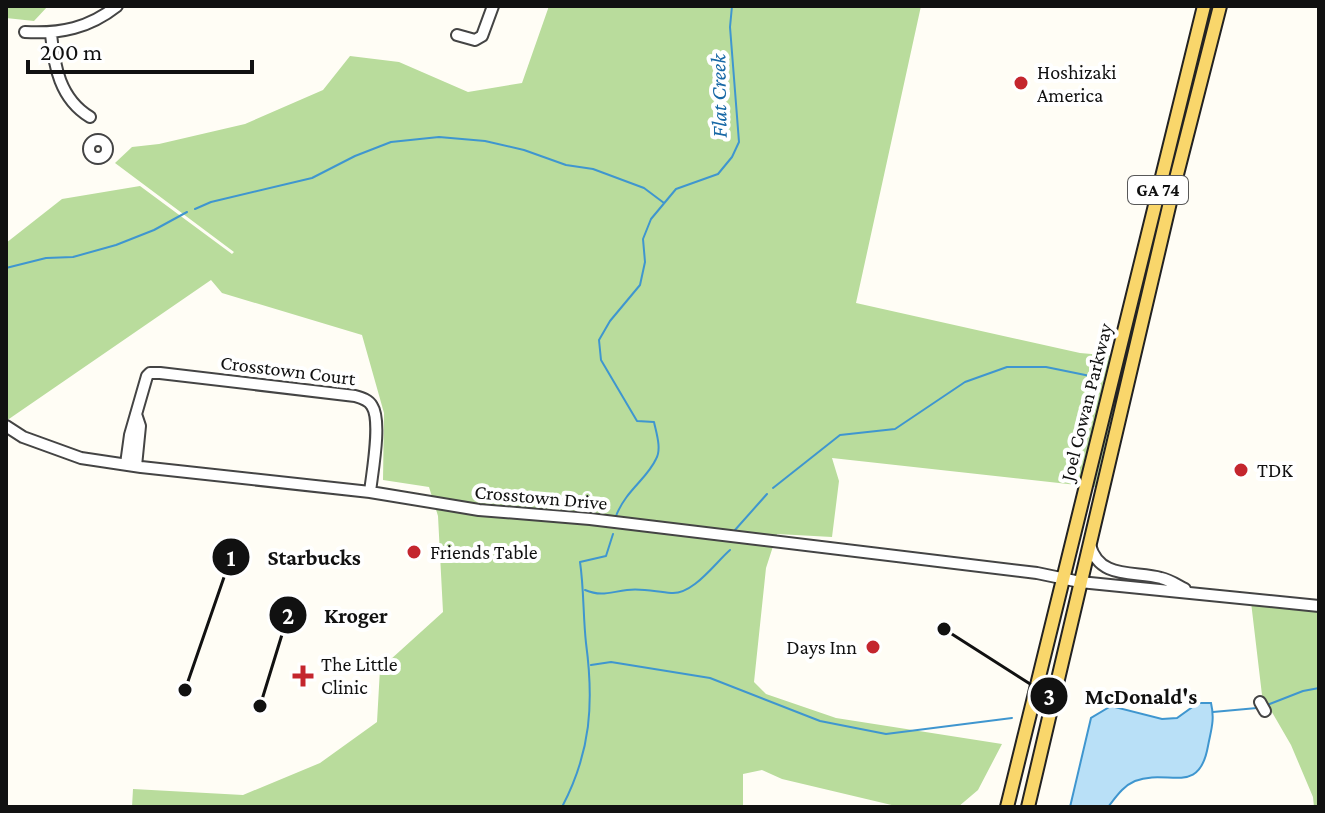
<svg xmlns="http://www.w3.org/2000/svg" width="1325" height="813" viewBox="0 0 1325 813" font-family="'Crimson Pro',serif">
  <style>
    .forest { fill: #b9dc9c }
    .water { fill: #b9e0f7; stroke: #3f96cf; stroke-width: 2 }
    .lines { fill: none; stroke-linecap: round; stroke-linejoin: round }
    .stream { stroke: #3f96cf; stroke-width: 2 }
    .minor-casing { stroke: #444; stroke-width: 14 }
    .major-casing { stroke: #222; stroke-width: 16 }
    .minor { stroke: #fff; stroke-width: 10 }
    .major { stroke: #f9d66b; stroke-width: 12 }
    .poi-dot { fill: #c4262e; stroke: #fff; stroke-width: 3 }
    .labels { text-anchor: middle; stroke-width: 8; stroke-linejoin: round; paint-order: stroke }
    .shield { fill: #fff; stroke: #585858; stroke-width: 2 }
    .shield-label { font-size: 18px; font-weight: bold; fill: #111 }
    .poi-label { font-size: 20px; fill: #111; stroke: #fff; text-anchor: start }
    .street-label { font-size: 20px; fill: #111; stroke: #fff }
    .water-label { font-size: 22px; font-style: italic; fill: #1768a6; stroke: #fff }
    .leader { fill: none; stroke: #111; stroke-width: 3 }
    .callout-dot { fill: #111; stroke: #fff; stroke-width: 3 }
    .mark-label { font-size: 24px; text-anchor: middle; font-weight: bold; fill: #fff }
    .callout-label { font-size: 22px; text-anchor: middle; font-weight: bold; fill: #111; stroke: #fff; stroke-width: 8; stroke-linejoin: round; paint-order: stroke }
  </style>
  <rect width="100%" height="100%" fill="#fffdf5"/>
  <path class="forest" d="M6,6H48L34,21L6,18Z
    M549,6H921L856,303L1080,353L1126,357L1095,487L832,458L839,481L832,537L777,534L766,568L754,682L766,694L836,718L1002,744L978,790L958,807H900L782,779L762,770L743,774V807H132L133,789L243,795L320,763L377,722L380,669L443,612L438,516L429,487L383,480L384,413L362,335L222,293L211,280L6,421V243L62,199L140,186L232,254L234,252L115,163L132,147L159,144L245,124L323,90L350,56L399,62L468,92L522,83Z
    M1251,602L1319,609V807H1314L1313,797L1291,745L1262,695Z"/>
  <path class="water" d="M1198,703H1211C1215,720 1211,730 1208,746C1199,797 1168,768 1135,781C1123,786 1116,797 1108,807H1070L1091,718L1111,706L1162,719L1177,718Z"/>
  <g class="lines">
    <path class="stream" d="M195,209L211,202L312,178L355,156L391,142L439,137L485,141L524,150L566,165L593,169L644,188L664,203
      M6,268L46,258L73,257L116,245L154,230L187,212
      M773,488L840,435L895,429L965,382L1007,367H1046L1100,378
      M616,516C626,490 647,479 656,459C662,449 656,432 654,422L637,421L601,360L599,340L610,321L640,285L645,262L643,239L651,219L676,189L718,174L732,157L739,142L730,27L732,6
      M735,530L767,494
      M585,590C602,597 610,592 627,590C643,588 656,592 671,593C693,595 715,563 730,550
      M591,665L611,662L710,678L820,721L886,734L1012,718
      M1267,705L1303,691L1319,688
      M1213,712L1257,708
      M562,807C591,752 594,703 586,643C583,616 584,589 580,562L606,556L613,534"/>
    <g class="minor-casing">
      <path id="minor" d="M25,32C61,34 89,28 117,6
        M51,34C54,66 60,99 90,117
        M457,35L475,40L482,36L493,6
        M89 149a9 9 0 1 1 18 0a9 9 0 1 1-18 0Z
        M6,426L23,437L81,458L141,467L370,492L479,510L590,519L1037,573L1080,582L1319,606
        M126,464L130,435L147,376L150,373H160L355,396C362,398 369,400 372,406C382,421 372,473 370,492
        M136,466L140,426L136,414
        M1090,545C1099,579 1133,571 1161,578C1170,580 1177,585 1185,589
        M1260,702L1265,711"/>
    </g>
    <g class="major-casing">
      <path id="major" d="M1007,807L1204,6
        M1028,807L1171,198L1220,6"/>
    </g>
    <use href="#minor" class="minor"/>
    <use href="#major" class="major"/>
  </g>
  <g class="poi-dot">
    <circle cx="1021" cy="83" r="8"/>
    <circle cx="1241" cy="470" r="8"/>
    <circle cx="414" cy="552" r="8"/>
    <circle cx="873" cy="647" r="8"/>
    <path d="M299 664h8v8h8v8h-8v8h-8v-8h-8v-8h8z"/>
  </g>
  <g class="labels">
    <rect class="shield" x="1128" y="176" width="60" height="28" rx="6"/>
    <g class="shield-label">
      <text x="1158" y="196">GA 74</text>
    </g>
    <g class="poi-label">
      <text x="1037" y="79">Hoshizaki<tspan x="1037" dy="23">America</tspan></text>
      <text x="1257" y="477">TDK</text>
      <text x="430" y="559">Friends Table</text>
      <text x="857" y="654" text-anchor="end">Days Inn</text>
      <text x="321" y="671">The Little<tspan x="321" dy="23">Clinic</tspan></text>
    </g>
    <g class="street-label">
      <text transform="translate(288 370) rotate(7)" y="7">Crosstown Court</text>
      <text transform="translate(1086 402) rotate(-76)" y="7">Joel Cowan Parkway</text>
      <text transform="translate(541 497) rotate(5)" y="7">Crosstown Drive</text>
    </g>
    <g class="water-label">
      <text transform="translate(718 96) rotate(-91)" y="8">Flat Creek</text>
    </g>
  </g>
  <path class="leader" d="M185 690L231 557M260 706L288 615M944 629L1049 696"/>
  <g class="callout-dot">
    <circle cx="185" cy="690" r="8"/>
    <circle cx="260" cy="706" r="8"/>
    <circle cx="944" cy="629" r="8"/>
    <circle cx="231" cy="557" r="20"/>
    <circle cx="288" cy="615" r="20"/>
    <circle cx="1049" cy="696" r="20"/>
  </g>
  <g class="mark-label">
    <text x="231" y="566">1</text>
    <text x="288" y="624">2</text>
    <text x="1049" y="705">3</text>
  </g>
  <g class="callout-label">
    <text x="314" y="565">Starbucks</text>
    <text x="356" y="623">Kroger</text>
    <text x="1141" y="704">McDonald's</text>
  </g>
  <rect width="1325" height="813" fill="none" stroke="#111111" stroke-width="16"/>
  <path d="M28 60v12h224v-12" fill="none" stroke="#111111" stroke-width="4"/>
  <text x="40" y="60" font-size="24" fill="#111111" stroke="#ffffff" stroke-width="6" paint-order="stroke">200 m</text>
</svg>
